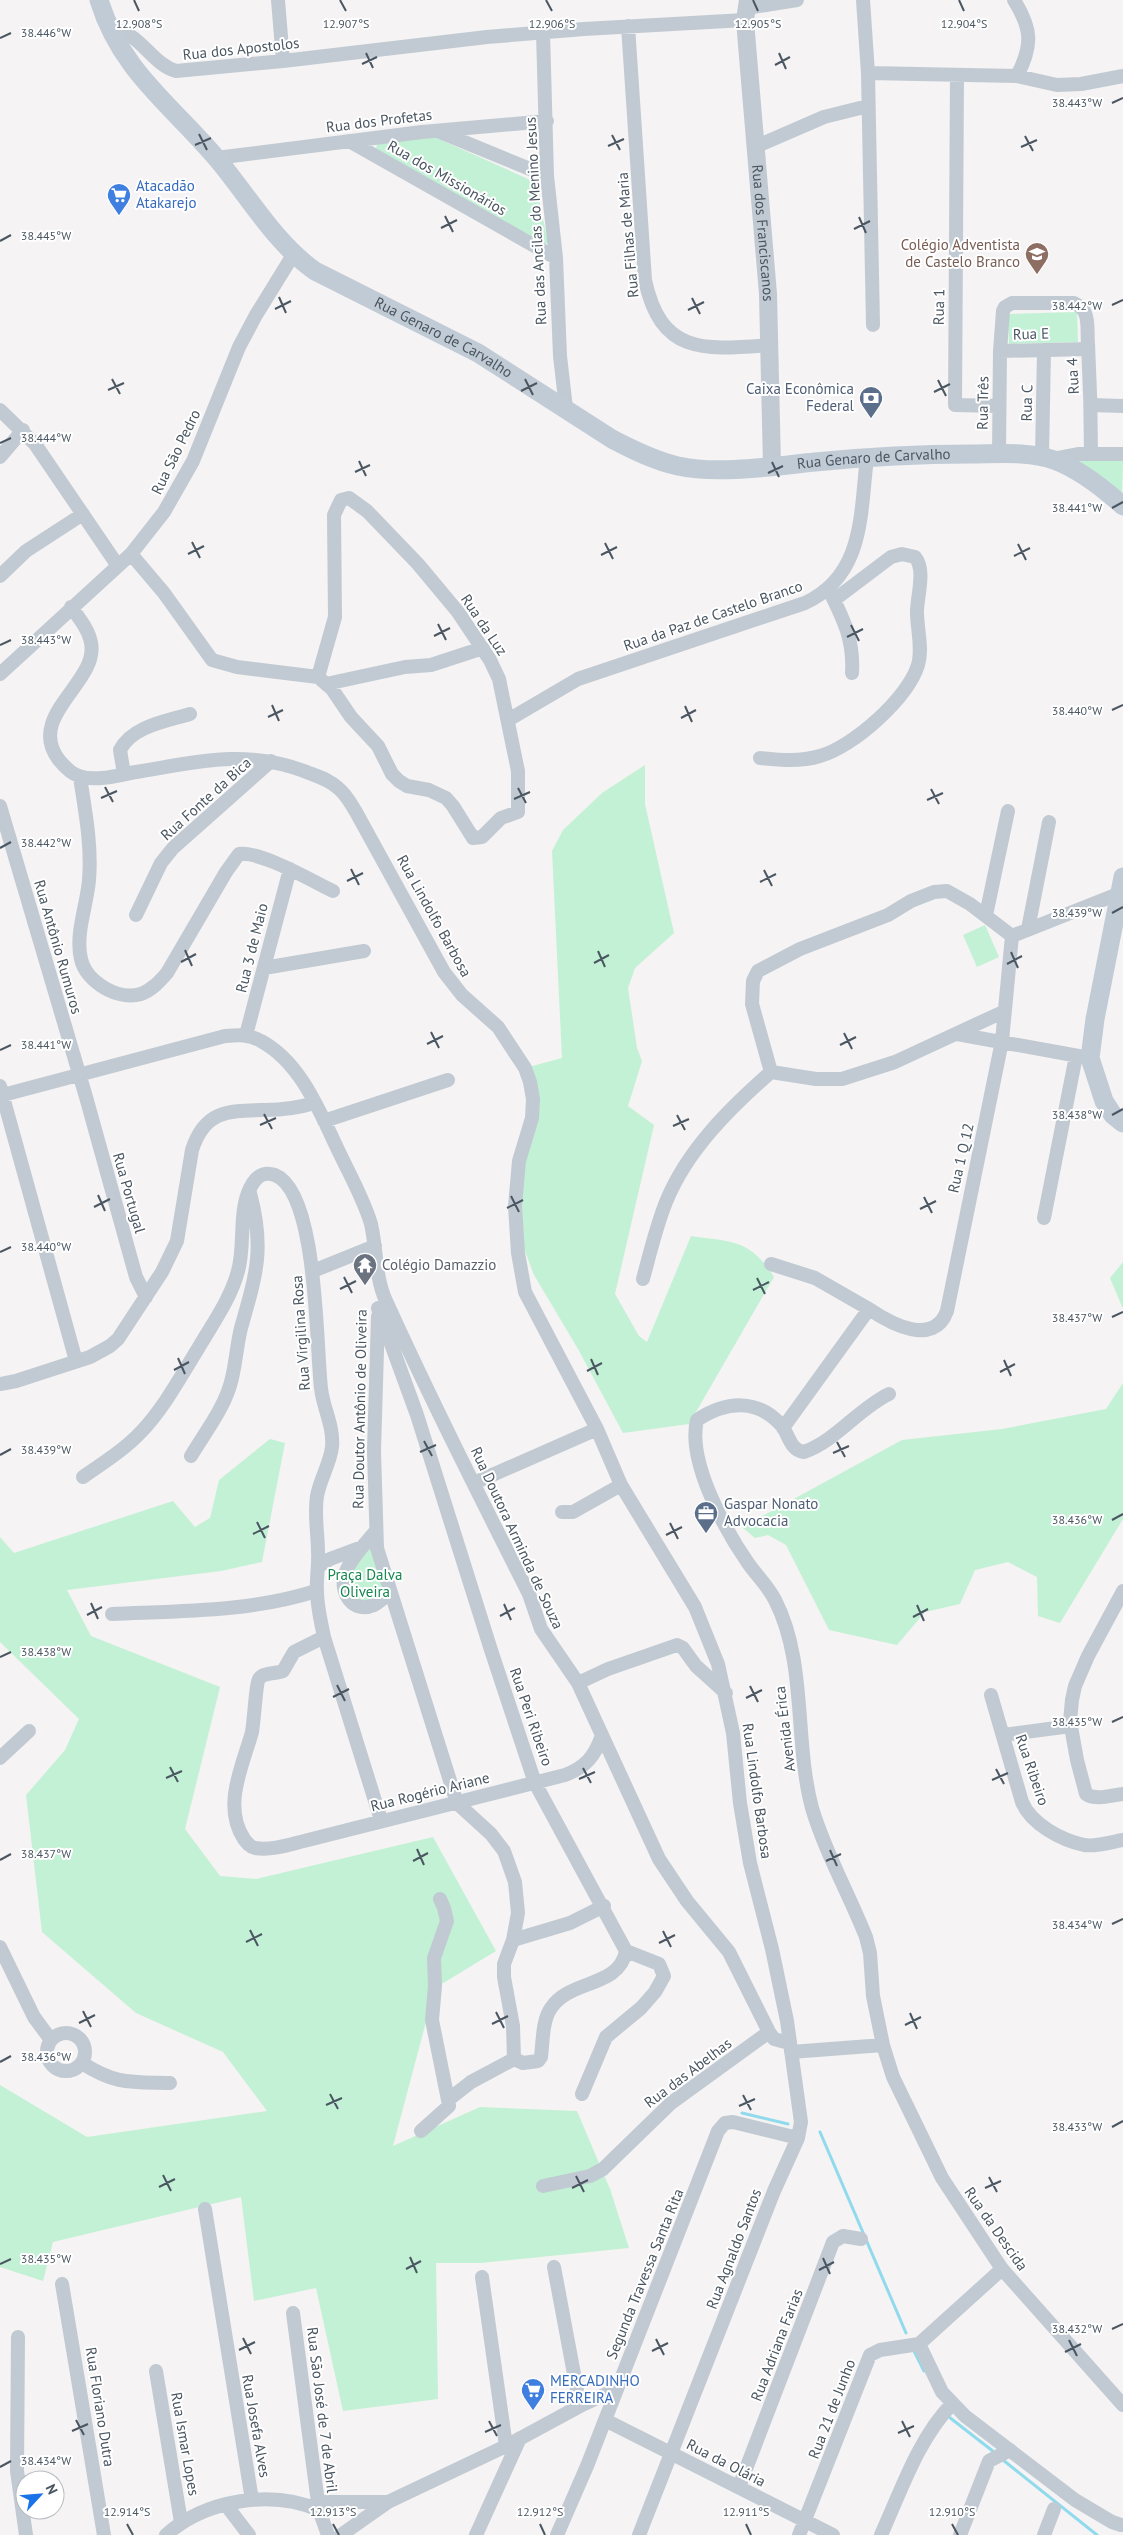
<svg xmlns="http://www.w3.org/2000/svg" width="1123" height="2535" viewBox="0 0 1123 2535" font-family="'PT Sans',sans-serif">
  <style>
    .green { fill: #c3f1d5 }
    .lines { fill: none; stroke-linecap: round; stroke-linejoin: round }
    .stream { stroke: #90daee; stroke-width: 3 }
    .minor { stroke: #c1cad2; stroke-width: 14 }
    .tertiary { stroke: #c1cad2; stroke-width: 18 }
    .secondary { stroke: #c1cbd6; stroke-width: 19 }
    .ticks { fill: none; stroke: #4a5661; stroke-width: 2 }
    .labels { text-anchor: middle; stroke-width: 4; stroke-linejoin: round; paint-order: stroke }
    .street-label { font-size: 15px; fill: #4a5661; stroke: #fff }
    .shop-label { font-size: 15px; fill: #366cbe; stroke: #fff; text-anchor: start }
    .education-label { font-size: 15px; fill: #785e54; stroke: #fff; text-anchor: end }
    .service-label { font-size: 15px; fill: #4e5e75; stroke: #fff; text-anchor: end }
    .worship-label { font-size: 15px; fill: #5b616d; stroke: #fff; text-anchor: start }
    .park-label { font-size: 15px; fill: #17864f; stroke: #fff }
    .ticks-label { font-size: 12px; text-anchor: middle; fill: #4a5661; stroke: #fff; stroke-width: 4; stroke-linejoin: round; paint-order: stroke }
  </style>
  <rect width="100%" height="100%" fill="#f5f3f3"/>
  <path class="green" d="M432,136L535,182L548,242L545,245L375,150L378,143Z
    M1077,312L1078,342L1009,344L1008,314Z
    M1123,459L1122,497L1076,460Z
    M645,765V804L674,933L635,968L628,988L637,1048L642,1061L628,1106L654,1125L615,1294L639,1336L647,1342L691,1236C732,1242 750,1239 774,1277L689,1424L623,1433L578,1349L534,1275L522,1243L519,1161L532,1110L525,1068L562,1058L552,851L563,830L602,793Z
    M985,925L999,957L977,967L963,935Z
    M1123,1262V1309L1110,1278Z
    M1123,1383V1519L1060,1623L1038,1616L1037,1577L1008,1562L975,1570L960,1604L925,1612L897,1645L829,1630L786,1545L768,1535L755,1538L742,1527L902,1440L1002,1429L1106,1409Z
    M270,1439L285,1443L262,1562L221,1571L67,1590L91,1636L220,1687L185,1829L220,1876L256,1879L433,1837L496,1951L435,1988L393,2146L480,2107L577,2111L610,2189L629,2248L480,2263H436L438,2399L343,2411L316,2288L254,2301L241,2197L53,2242L43,2281L0,2267V2085L87,2137L267,2111L223,2052L136,2013L42,1932L26,1795L65,1750L79,1719L0,1642V1537L14,1553L173,1501L195,1527L210,1518L219,1480Z
    M371,1541L385,1590L364,1604L347,1590L348,1577Z"/>
  <g class="lines">
    <path class="stream" d="M742,2113L788,2124
      M820,2132L906,2333
      M914,2351L924,2371
      M949,2417L994,2452
      M1003,2460L1097,2535"/>
    <path class="minor" d="M278,0L283,61
      M863,0L868,73L873,325
      M1014,0C1032,29 1033,45 1017,76
      M747,8L797,0
      M628,26L645,280C661,355 704,350 770,345
      M112,30C139,30 151,64 176,71L283,61L487,37L584,29L745,20
      M543,32L547,176L556,258L560,356L566,408
      M868,73L1017,76L1057,85L1081,84L1123,76
      M957,75L955,405L999,406
      M440,132L547,176
      M349,141L556,258
      M757,146L824,117L868,106
      M216,158L422,132L547,121
      M1088,349L1000,351L1003,311L1005,307L1012,303H1074C1078,305 1083,308 1085,313C1089,322 1087,335 1088,344C1090,381 1091,417 1091,454
      M1091,405L1123,406
      M0,410L35,444L118,566
      M999,454L1000,351
      M0,457L23,430
      M1042,457L1044,350
      M1052,459L1078,454H1123
      M131,554L164,593L212,660L237,667L318,677L332,689L351,717L378,746L392,774L399,781L407,786L429,790L446,798L453,806L473,838L482,837L501,818L518,812V771L499,679L490,660L458,612L418,564L367,511L349,498L341,500L334,515L335,617L318,677
      M0,576L26,551L83,514
      M830,592C844,620 854,641 852,673
      M71,607C79,618 89,630 91,643C99,682 25,716 59,760C64,766 72,774 79,776C96,782 119,775 136,772C197,762 243,749 304,771C316,776 329,779 338,788C346,794 351,804 356,812L444,972L462,995L498,1027L525,1068L530,1082L533,1099L532,1118L519,1161L515,1206L518,1253L525,1292L597,1429L621,1485L695,1607L718,1664L733,1733L740,1803L750,1863L772,1949L787,2021L801,2122L798,2138L774,2191L639,2535
      M0,674L131,554L164,512L193,461L239,347L256,315L293,255
      M326,684L405,667L431,665L483,648
      M508,720L578,679L805,603C865,575 860,513 867,458
      M760,758C780,760 800,762 820,756C853,747 908,698 918,665C923,649 917,629 917,612C917,596 926,570 915,557L902,554L891,557L834,600
      M124,774L120,750C132,726 167,721 190,714
      M80,777C85,810 92,846 89,880C87,905 75,934 81,959C86,982 118,1001 141,994C152,990 160,981 167,973L226,872L239,854C261,851 312,881 333,891
      M0,806L86,1097L136,1277L146,1297
      M136,915L161,863L173,848L271,761
      M986,915L1008,811
      M1028,929L1049,822
      M1012,936L1123,892
      M264,968L364,951
      M1003,1012L895,1062L842,1079H816L771,1072L752,1004L753,981L758,971L800,949L888,915L911,901L934,892L947,891L970,904L1012,936
      M957,1034L1084,1057
      M246,1035L290,869
      M0,1086L76,1361
      M3,1095L225,1036C238,1035 249,1034 261,1041C302,1063 321,1115 340,1154C351,1177 364,1200 371,1224C377,1250 375,1277 386,1301C431,1400 480,1497 529,1594L541,1629L578,1683L659,1859L687,1901L729,1952L769,2032L774,2039L789,2043
      M324,1121L448,1080
      M1044,1218L1076,1056
      M771,1264L815,1278L869,1309
      M313,1271L375,1246
      M643,1279C650,1253 656,1227 666,1202C687,1150 730,1108 771,1072
      M378,1308L417,1415L491,1650L535,1783L626,1951C619,1988 570,1979 551,2008C542,2021 543,2042 541,2057L538,2061L523,2063L514,2059
      M378,1316L374,1451L377,1548L457,1803L491,1834L504,1851L515,1882L518,1913L513,1940L504,1964V1977L513,2026L514,2059
      M0,1384L16,1381L90,1357L110,1346L118,1339L162,1272L177,1241L192,1150C205,1110 228,1111 265,1110C282,1110 298,1108 314,1103
      M889,1394C858,1409 837,1440 804,1452C790,1450 789,1435 782,1426C758,1398 726,1401 697,1420C687,1461 725,1530 748,1563C757,1576 768,1586 775,1600C807,1662 794,1741 812,1808C825,1852 849,1894 866,1937L870,1953L873,1996L883,2045L893,2077L942,2178L1002,2269L1123,2405
      M783,1428L869,1309C891,1324 934,1347 947,1311L1002,1041L1012,936
      M191,1456C206,1431 226,1406 232,1378C236,1361 237,1344 241,1328C256,1275 265,1249 250,1193
      M83,1477C103,1463 124,1450 141,1432C164,1408 181,1376 199,1347C213,1323 231,1298 238,1271C246,1243 237,1207 253,1183C259,1174 266,1172 275,1175C318,1192 316,1347 321,1388C323,1408 334,1426 332,1447C330,1464 320,1479 317,1496C314,1515 318,1534 318,1552C319,1565 316,1578 317,1591C317,1606 321,1622 324,1637L381,1820
      M474,1483L597,1429
      M562,1512H573L621,1485
      M375,1532C365,1544 350,1559 345,1574C339,1593 353,1614 374,1605C380,1602 385,1597 389,1592
      M319,1566L330,1559L362,1547
      M1123,1591L1088,1656L1075,1686L1072,1700L1070,1721L1077,1760L1086,1794C1096,1801 1112,1795 1123,1794
      M112,1614C181,1611 250,1612 316,1591
      M324,1637L294,1652L283,1671C276,1674 263,1672 259,1679C256,1683 254,1721 252,1732C243,1765 222,1806 244,1839C247,1843 250,1847 255,1848C272,1851 291,1844 308,1840L565,1775C586,1767 595,1756 602,1735
      M578,1683L608,1669L677,1645L683,1648L696,1666L726,1693
      M991,1695L1022,1802C1031,1824 1061,1840 1084,1845C1097,1847 1111,1842 1123,1840
      M1003,1735L1071,1726
      M0,1758L29,1731
      M440,1899L444,1908L447,1921L434,1958L435,1986L432,2020L448,2100
      M513,1940L570,1923L604,1906
      M0,1947L34,2017L51,2040
      M47 2052a19 19 0 1 1 38 0a19 19 0 1 1-38 0Z
      M791,2052L883,2045
      M82,2063C116,2085 131,2082 170,2083
      M582,2094L606,2037L641,2008L655,1992L664,1976L659,1964L626,1951
      M421,2131L449,2106L448,2100L471,2082L514,2059
      M543,2186L590,2176L603,2169L671,2103L769,2032
      M205,2209L252,2500
      M554,2267L580,2406L617,2389
      M482,2277L506,2446
      M62,2284L104,2535
      M293,2313L319,2510
      M18,2337L17,2471L26,2535
      M919,2344L942,2392L965,2416L1075,2500L1112,2522L1121,2525
      M919,2344L1002,2269
      M156,2371L181,2522
      M605,2420L833,2535
      M739,2487L833,2242L843,2236L861,2239
      M318,2502H388
      M226,2505L249,2535
      M166,2535C205,2500 271,2489 319,2510L328,2535
      M341,2535L388,2502L506,2446L580,2406
      M476,2535L520,2438
      M557,2535L587,2466L718,2131L725,2123L733,2122L798,2138
      M799,2535L870,2355L880,2350L919,2344
      M881,2535C901,2491 918,2439 952,2404
      M960,2535L989,2461L1010,2450
      M1044,2535L1054,2509"/>
    <path class="tertiary" id="s1" d="M748,0L745,20L747,45L768,294L772,466"/>
    <g class="secondary">
      <path id="s2" d="M99,0C121,72 173,106 218,160C249,197 275,243 315,271L478,353L612,439C633,450 655,461 678,466C717,475 775,466 815,462C866,457 919,454 970,454C996,454 1029,451 1054,460C1079,469 1103,488 1123,506"/>
      <path d="M1123,877L1095,1019L1090,1058L1104,1101L1113,1115L1123,1123"/>
    </g>
  </g>
  <path class="ticks" d="M134,0L139,11M340,0L346,11M546,0L552,11M753,0L758,11M959,0L964,11M0,38L11,33M366,53L373,68M779,53L786,69M362,64L377,57M775,65L790,57M1112,103L1123,98M199,134L207,150M612,135L620,150M1025,136L1033,151M195,145L211,138M608,146L624,139M1021,147L1037,140M445,216L453,232M859,217L866,233M441,228L457,220M854,229L870,221M0,241L11,235M279,297L286,313M692,298L700,314M1112,305L1123,300M275,309L291,301M688,310L704,302M112,379L120,394M525,379L533,395M938,380L946,396M108,390L124,383M521,391L537,383M934,392L950,384M0,443L11,438M359,461L366,476M772,462L779,477M355,472L370,465M768,473L783,466M1112,508L1123,502M192,542L200,558M605,543L613,559M1018,544L1026,560M188,554L204,546M601,555L617,547M1014,556L1030,548M438,624L446,640M851,625L859,641M434,636L450,628M847,637L863,629M0,645L11,640M272,705L279,721M685,706L692,722M1112,710L1123,705M268,717L283,710M681,718L696,710M105,787L113,802M518,788L526,803M931,789L939,804M101,798L117,791M514,799L530,792M927,800L943,793M0,848L11,842M351,869L359,885M764,870L772,886M347,881L363,873M760,882L776,874M1112,913L1123,907M185,950L192,966M598,951L605,967M1011,952L1018,968M181,962L196,954M594,963L609,955M1007,964L1022,956M431,1032L439,1048M844,1033L852,1049M427,1044L443,1036M840,1045L856,1037M0,1050L11,1045M264,1114L272,1129M677,1115L685,1130M1112,1115L1123,1109M260,1125L276,1118M673,1126L689,1119M98,1195L105,1211M511,1196L519,1212M924,1197L932,1213M94,1207L110,1199M507,1208L523,1200M920,1209L936,1201M0,1252L11,1247M344,1277L352,1293M757,1278L765,1294M340,1289L356,1281M753,1290L769,1282M1112,1317L1123,1312M178,1358L185,1374M591,1359L598,1375M1004,1360L1011,1376M174,1370L189,1362M587,1371L602,1363M1000,1372L1015,1364M424,1441L432,1456M837,1442L845,1457M420,1452L436,1445M833,1453L849,1446M0,1455L11,1449M1112,1520L1123,1514M257,1522L265,1538M670,1523L678,1539M253,1534L269,1526M666,1535L682,1527M91,1603L98,1619M504,1604L511,1620M917,1605L924,1621M87,1615L102,1607M500,1616L515,1608M913,1617L928,1609M0,1657L11,1652M337,1685L345,1701M750,1686L758,1702M333,1697L349,1689M746,1698L762,1690M1112,1722L1123,1717M170,1767L178,1782M583,1768L591,1783M996,1769L1004,1784M166,1778L182,1771M579,1779L595,1772M992,1780L1008,1773M417,1849L424,1865M830,1850L837,1866M0,1860L11,1854M413,1861L428,1853M826,1861L841,1854M1112,1924L1123,1919M250,1930L258,1946M663,1931L671,1947M246,1942L262,1934M659,1943L675,1935M83,2011L91,2027M496,2012L504,2028M910,2013L917,2029M79,2023L95,2015M492,2024L508,2016M905,2025L921,2017M0,2062L11,2056M330,2094L338,2109M743,2095L751,2110M326,2105L342,2098M739,2106L755,2099M1112,2127L1123,2121M163,2175L171,2191M576,2176L584,2192M989,2177L997,2192M159,2187L175,2179M572,2188L588,2180M985,2188L1001,2181M410,2257L417,2273M823,2258L830,2274M0,2264L11,2259M406,2269L421,2261M819,2270L834,2262M1112,2329L1123,2324M243,2338L251,2354M656,2339L664,2355M1069,2340L1077,2356M239,2350L255,2342M652,2351L668,2343M1065,2352L1081,2344M76,2420L84,2435M489,2421L497,2436M902,2421L910,2437M72,2431L88,2424M485,2432L501,2425M898,2433L914,2426M0,2467L11,2461M127,2524L133,2535M333,2524L339,2535M540,2524L545,2535M746,2524L751,2535M952,2524L958,2535"/>
  <defs>
    <g id="supermarket-pin" transform="scale(1.25)"><path d="M0 17L-7.5 6A9.5 9.5 0 1 1 7.5 6Z" fill="#3f7fe0" stroke="#fff"/><path d="M-6-5.5h2.5l.6 2H6L4.5 2H-2.5L-4.4-4H-6ZM-1.5 3.2a1.3 1.3 0 1 0 .1 0ZM3 3.2a1.3 1.3 0 1 0 .1 0Z" fill="#fff"/></g>
    <g id="school-pin" transform="scale(1.25)"><path d="M0 17L-7.5 6A9.5 9.5 0 1 1 7.5 6Z" fill="#8d6e63" stroke="#fff"/><path d="M0-5L7-2L0 1L-7-2ZM-4 1L0 2.5L4 1V4Q0 6-4 4Z" fill="#fff"/></g>
    <g id="bank-pin" transform="scale(1.25)"><path d="M0 17L-7.5 6A9.5 9.5 0 1 1 7.5 6Z" fill="#5c6f8a" stroke="#fff"/><path d="M-6-4H6V4H-6ZM0-2.3a2.3 2.3 0 1 0 0 4.6a2.3 2.3 0 1 0 0-4.6Z" fill="#fff"/></g>
    <g id="temple-pin" transform="scale(1.25)"><path d="M0 17L-7.5 6A9.5 9.5 0 1 1 7.5 6Z" fill="#6b7280" stroke="#fff"/><path d="M0-6L5-2H3V0L6.5 2.5H4V6H1.5V3h-3V6H-4V2.5H-6.5L-3 0V-2H-5Z" fill="#fff"/></g>
    <g id="office-pin" transform="scale(1.25)"><path d="M0 17L-7.5 6A9.5 9.5 0 1 1 7.5 6Z" fill="#5c6f8a" stroke="#fff"/><path d="M-6-3h4V-5.5h4V-3h4V5H-6ZM-1-4.5V-3h2v-1.5ZM-6 0V1H6V0Z" fill="#fff"/></g>
  </defs>
  <g fill-rule="evenodd">
    <use href="#supermarket-pin" x="119" y="195"/>
    <use href="#school-pin" x="1037" y="254"/>
    <use href="#bank-pin" x="871" y="398"/>
    <use href="#temple-pin" x="365" y="1265"/>
    <use href="#office-pin" x="706" y="1513"/>
    <use href="#supermarket-pin" x="533" y="2390"/>
  </g>
  <g class="labels">
    <g class="street-label">
      <text transform="translate(241 49) rotate(-6)" y="5">Rua dos Apostolos</text>
      <text transform="translate(379 121) rotate(-7)" y="5">Rua dos Profetas</text>
      <text transform="translate(447 178) rotate(30)" y="5">Rua dos Missionários</text>
      <text transform="translate(536 221) rotate(-93)" y="5">Rua das Ancilas do Menino Jesus</text>
      <text dy="5" stroke="none"><textPath href="#s1" startOffset="234">Rua dos Franciscanos</textPath></text>
      <text transform="translate(628 235) rotate(-95)" y="5">Rua Filhas de Maria</text>
      <text transform="translate(939 307) rotate(-89)" y="5">Rua 1</text>
      <text transform="translate(1031 334) rotate(-2)" y="5">Rua E</text>
      <text dy="5" stroke="none"><textPath href="#s2" startOffset="494">Rua Genaro de Carvalho</textPath></text>
      <text transform="translate(1073 376) rotate(-93)" y="5">Rua 4</text>
      <text transform="translate(983 403) rotate(-89)" y="5">Rua Três</text>
      <text transform="translate(1027 403) rotate(-89)" y="5">Rua C</text>
      <text transform="translate(176 452) rotate(-64)" y="5">Rua São Pedro</text>
      <text dy="5" stroke="none"><textPath href="#s2" startOffset="959">Rua Genaro de Carvalho</textPath></text>
      <text transform="translate(713 616) rotate(-19)" y="5">Rua da Paz de Castelo Branco</text>
      <text transform="translate(484 625) rotate(56)" y="5">Rua da Luz</text>
      <text transform="translate(206 799) rotate(-42)" y="5">Rua Fonte da Bica</text>
      <text transform="translate(434 916) rotate(61)" y="5">Rua Lindolfo Barbosa</text>
      <text transform="translate(58 947) rotate(74)" y="5">Rua Antônio Rumuros</text>
      <text transform="translate(252 948) rotate(-76)" y="5">Rua 3 de Maio</text>
      <text transform="translate(961 1158) rotate(-77)" y="5">Rua 1 Q 12</text>
      <text transform="translate(129 1193) rotate(74)" y="5">Rua Portugal</text>
      <text transform="translate(301 1333) rotate(-94)" y="5">Rua Virgilina Rosa</text>
      <text transform="translate(360 1409) rotate(-89)" y="5">Rua Doutor Antônio de Oliveira</text>
      <text transform="translate(517 1538) rotate(65)" y="5">Rua Doutora Arminda de Souza</text>
      <text transform="translate(531 1717) rotate(71)" y="5">Rua Peri Ribeiro</text>
      <text transform="translate(785 1729) rotate(-97)" y="5">Avenida Érica</text>
      <text transform="translate(1032 1770) rotate(71)" y="5">Rua Ribeiro</text>
      <text transform="translate(757 1791) rotate(82)" y="5">Rua Lindolfo Barbosa</text>
      <text transform="translate(430 1792) rotate(-14)" y="5">Rua Rogério Ariane</text>
      <text transform="translate(688 2073) rotate(-37)" y="5">Rua das Abelhas</text>
      <text transform="translate(996 2229) rotate(55)" y="5">Rua da Descida</text>
      <text transform="translate(734 2249) rotate(-69)" y="5">Rua Agnaldo Santos</text>
      <text transform="translate(645 2274) rotate(-68)" y="5">Segunda Travessa Santa Rita</text>
      <text transform="translate(777 2345) rotate(-69)" y="5">Rua Adriana Farias</text>
      <text transform="translate(100 2407) rotate(81)" y="5">Rua Floriano Dutra</text>
      <text transform="translate(832 2409) rotate(-69)" y="5">Rua 21 de Junho</text>
      <text transform="translate(322 2410) rotate(83)" y="5">Rua São José de 7 de Abril</text>
      <text transform="translate(256 2426) rotate(80)" y="5">Rua Josefa Alves</text>
      <text transform="translate(185 2444) rotate(80)" y="5">Rua Ismar Lopes</text>
      <text transform="translate(726 2463) rotate(27)" y="5">Rua da Olária</text>
    </g>
    <g class="shop-label">
      <text x="136" y="191">Atacadão<tspan x="136" dy="17">Atakarejo</tspan></text>
      <text x="550" y="2386">MERCADINHO<tspan x="550" dy="17">FERREIRA</tspan></text>
    </g>
    <g class="education-label">
      <text x="1020" y="250">Colégio Adventista<tspan x="1020" dy="17">de Castelo Branco</tspan></text>
    </g>
    <g class="service-label">
      <text x="854" y="394">Caixa Econômica<tspan x="854" dy="17">Federal</tspan></text>
      <text x="724" y="1509" text-anchor="start">Gaspar Nonato<tspan x="724" dy="17">Advocacia</tspan></text>
    </g>
    <g class="worship-label">
      <text x="382" y="1270">Colégio Damazzio</text>
    </g>
    <g class="park-label">
      <text x="365" y="1580">Praça Dalva<tspan x="365" dy="17">Oliveira</tspan></text>
    </g>
  </g>
  <g class="ticks-label">
    <text x="139" y="28">12.908°S</text>
    <text x="346" y="28">12.907°S</text>
    <text x="552" y="28">12.906°S</text>
    <text x="758" y="28">12.905°S</text>
    <text x="964" y="28">12.904°S</text>
    <text x="46" y="37">38.446°W</text>
    <text x="1077" y="107">38.443°W</text>
    <text x="46" y="240">38.445°W</text>
    <text x="1077" y="310">38.442°W</text>
    <text x="46" y="442">38.444°W</text>
    <text x="1077" y="512">38.441°W</text>
    <text x="46" y="644">38.443°W</text>
    <text x="1077" y="715">38.440°W</text>
    <text x="46" y="847">38.442°W</text>
    <text x="1077" y="917">38.439°W</text>
    <text x="46" y="1049">38.441°W</text>
    <text x="1077" y="1119">38.438°W</text>
    <text x="46" y="1251">38.440°W</text>
    <text x="1077" y="1322">38.437°W</text>
    <text x="46" y="1454">38.439°W</text>
    <text x="1077" y="1524">38.436°W</text>
    <text x="46" y="1656">38.438°W</text>
    <text x="1077" y="1726">38.435°W</text>
    <text x="46" y="1858">38.437°W</text>
    <text x="1077" y="1929">38.434°W</text>
    <text x="46" y="2061">38.436°W</text>
    <text x="1077" y="2131">38.433°W</text>
    <text x="46" y="2263">38.435°W</text>
    <text x="1077" y="2333">38.432°W</text>
    <text x="46" y="2465">38.434°W</text>
    <text x="127" y="2516">12.914°S</text>
    <text x="333" y="2516">12.913°S</text>
    <text x="540" y="2516">12.912°S</text>
    <text x="746" y="2516">12.911°S</text>
    <text x="952" y="2516">12.910°S</text>
  </g>
  <g transform="translate(40 2495) rotate(64)"><circle r="24" fill="#ffffff" stroke="#b7bbc0"/>
  <path d="M0-4L9 19L0 12L-9 19Z" fill="#1a73e8"/>
  <text y="-8" font-size="14" font-weight="bold" text-anchor="middle" fill="#4a5661">N</text>
  </g>
</svg>
